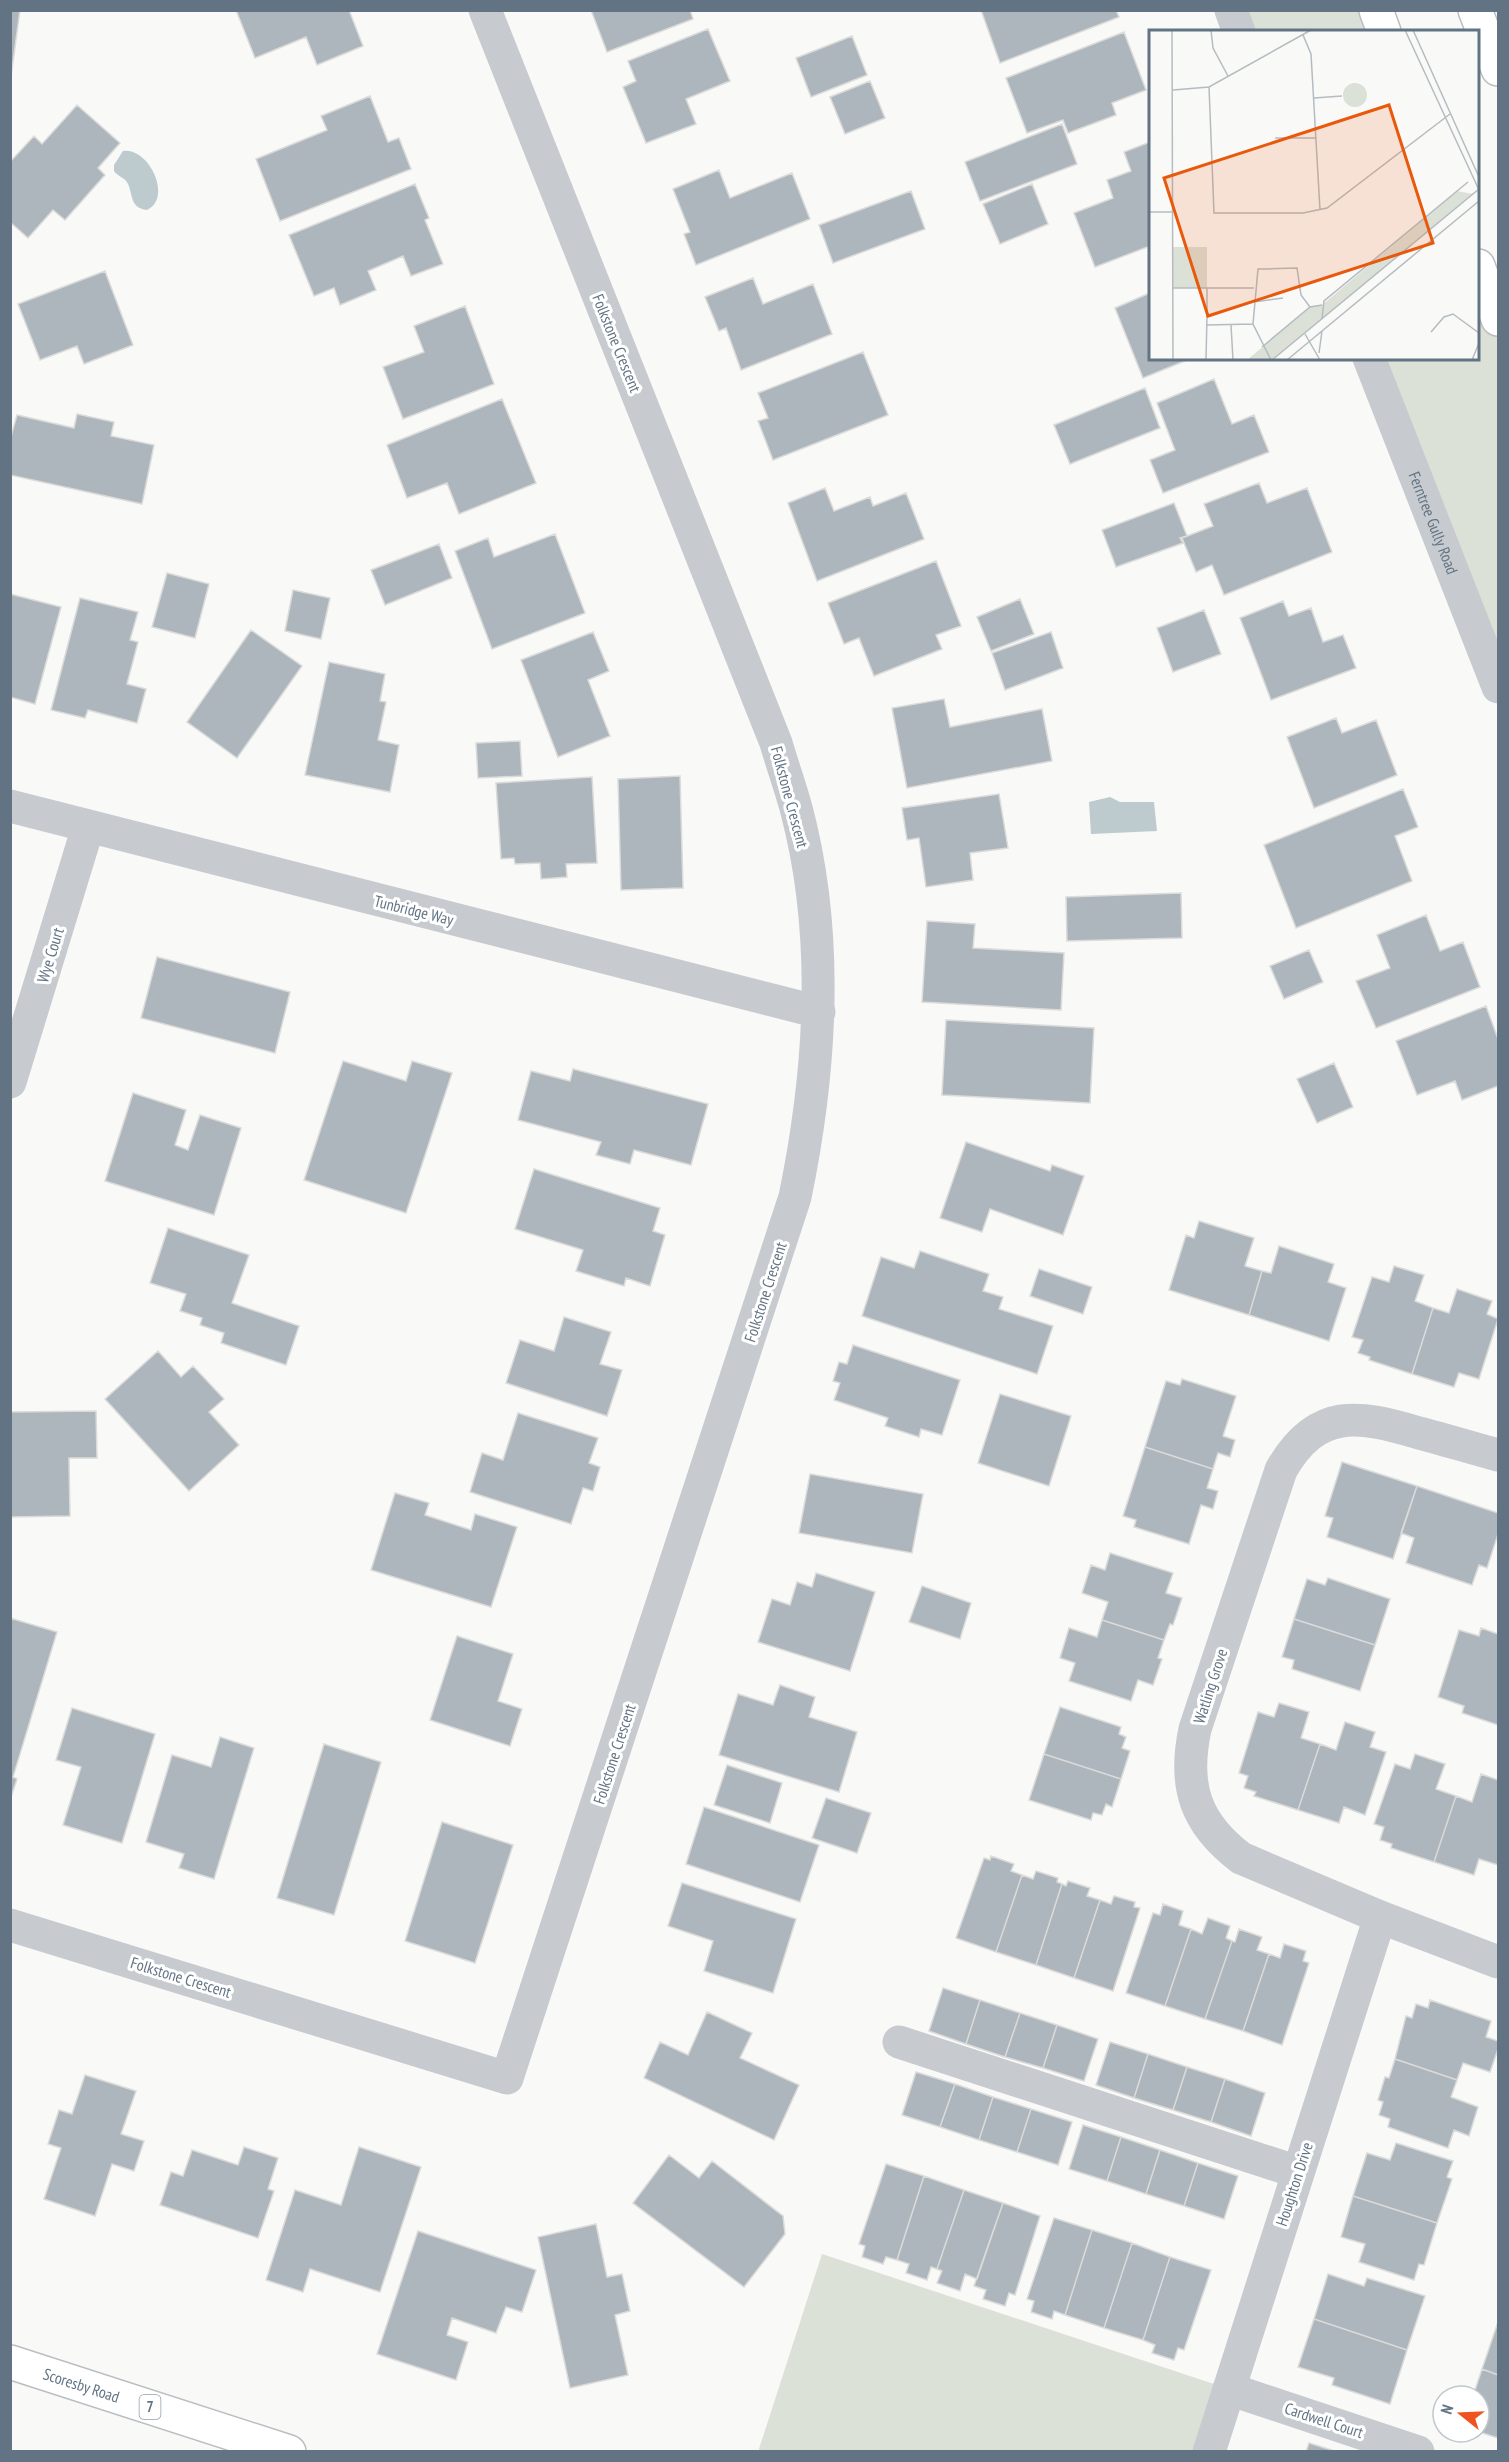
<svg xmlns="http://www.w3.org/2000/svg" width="1509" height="2462" viewBox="0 0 1509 2462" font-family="'PT Sans Narrow',sans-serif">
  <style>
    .green { fill: #dbe1d7 }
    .water { fill: #bdcace }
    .building { fill: #adb6bc; stroke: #dbdbd9; stroke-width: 1.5 }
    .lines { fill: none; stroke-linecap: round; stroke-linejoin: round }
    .major-casing { stroke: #babec2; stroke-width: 36 }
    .minor { stroke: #c7cbcf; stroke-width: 33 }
    .major { stroke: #fff; stroke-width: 33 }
    .labels { text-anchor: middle; stroke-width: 6; stroke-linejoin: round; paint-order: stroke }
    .shield { fill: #fff; stroke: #919ea9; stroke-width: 1.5 }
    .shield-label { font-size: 15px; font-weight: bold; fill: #627484 }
    .street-label { font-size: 16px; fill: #627484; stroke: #fff }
    .inset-road { fill: none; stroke: #b4bcc2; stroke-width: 1.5 }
    .view { fill: #e8590c; fill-opacity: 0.15; stroke: #e8590c; stroke-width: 3 }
    .inset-edge { fill: none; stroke: #627484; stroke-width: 3 }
  </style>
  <rect width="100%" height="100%" fill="#f9f9f7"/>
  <path class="green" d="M1231,11H1376L1384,31H1239Z
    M1478,266L1498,319V687L1369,359L1478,358Z
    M822,2254L1229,2389L1209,2451L758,2452Z"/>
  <path class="water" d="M123,151C149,147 173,198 147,210C130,208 133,195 128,184C125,177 118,177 114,171V165Z
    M1110,797L1120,802H1154L1157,831L1091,834L1089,802Z"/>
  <path class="building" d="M10,10H20L10,84Z
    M236,10H349L363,46L317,65L306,37L255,58Z
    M591,10H690L693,19L607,52Z
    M981,10H1116L1119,17L1000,63Z
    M708,29L730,81L686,99L696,124L646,143L623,87L636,81L628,61Z
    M1124,32L1146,90L1112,103L1116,115L1068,133L1063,120L1027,133L1006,78Z
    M852,36L867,75L811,97L796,58Z
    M870,81L885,118L845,134L830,97Z
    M370,96L388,142L399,138L411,169L280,221L256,159L327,130L321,116Z
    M77,105L120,143L98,168L105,175L65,220L53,210L28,238L10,222V162L34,136L42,144Z
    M1062,124L1077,164L980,201L965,162Z
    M1150,142V246L1095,267L1074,213L1113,198L1107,180L1131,171L1124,152Z
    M719,170L730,198L792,173L810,219L696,265L684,234L690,232L673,189Z
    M415,184L429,218L425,220L443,264L411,276L403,256L368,271L376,290L340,305L334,288L314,296L289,235Z
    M1032,184L1048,224L1000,244L983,204Z
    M911,191L925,229L833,263L819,225Z
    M105,271L133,345L84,364L77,346L40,360L18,304Z
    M753,278L763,304L813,284L832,334L741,370L726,328L719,331L705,297Z
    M1150,293V358H1192L1143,378L1115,308Z
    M465,306L494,384L403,419L383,367L424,352L414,326Z
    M863,352L888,415L773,460L758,421L768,418L758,393Z
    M1214,379L1232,424L1254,415L1269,452L1163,493L1150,460L1175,450L1157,403Z
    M1145,388L1160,428L1070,464L1054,425Z
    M502,399L536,483L459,514L447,483L407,498L387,445Z
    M77,414L114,422L111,436L154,445L142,504L10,475V440L17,415L74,428Z
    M1259,483L1267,503L1307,488L1332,552L1224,595L1212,565L1196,572L1182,538L1213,526L1204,504Z
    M825,488L834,511L870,497L873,506L906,493L924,539L817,581L788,503Z
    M1174,503L1187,536L1180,538L1183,543L1116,567L1102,530Z
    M555,534L585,613L492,649L455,551L488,538L494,557Z
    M439,544L452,578L385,605L371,570Z
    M936,561L961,626L936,635L942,649L874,676L859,638L844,644L828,603Z
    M167,573L209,584L195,638L152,627Z
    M293,590L330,598L321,639L285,631Z
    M10,594L61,607L35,704L10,697Z
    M80,598L138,612L130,640L138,642L127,684L146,689L137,723L88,710L85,718L51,710Z
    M1020,599L1034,634L991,651L977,617Z
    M1283,601L1289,616L1311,608L1323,642L1343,635L1356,668L1271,700L1240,618Z
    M1204,610L1221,654L1173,672L1157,628Z
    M251,630L302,666L237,758L187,722Z
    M593,632L609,671L588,680L610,736L558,757L521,660Z
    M1051,632L1063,668L1005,690L992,653Z
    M329,662L385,674L380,701L386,702L378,740L399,745L390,792L305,775Z
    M944,699L950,727L1042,709L1052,761L907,788L892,708Z
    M1336,718L1342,733L1376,720L1397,775L1314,808L1287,737Z
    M520,741L522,776L478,778L476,743Z
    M680,776L683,888L621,890L618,779Z
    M592,777L597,863L566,864L567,877L541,879L540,863L515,864L514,858L501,859L496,783Z
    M1403,789L1418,827L1395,836L1412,881L1296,928L1264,845Z
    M999,794L1008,848L970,853L973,880L926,887L919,838L907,840L902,808Z
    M1181,893L1182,938L1067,941L1066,897Z
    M1426,915L1440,951L1463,942L1480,987L1376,1028L1356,981L1390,968L1377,935Z
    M927,921L975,924L973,948L1064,953L1061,1010L922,1002Z
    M1309,950L1323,982L1284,999L1270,966Z
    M157,957L290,992L275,1053L141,1018Z
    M1486,1006L1498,1039V1086L1462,1100L1455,1081L1417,1095L1396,1041Z
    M946,1020L1094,1028L1090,1103L942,1095Z
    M343,1061L406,1081L412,1061L452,1073L406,1213L304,1180Z
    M1334,1063L1353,1107L1317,1123L1297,1079Z
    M573,1069L708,1104L691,1165L634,1150L630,1164L596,1155L601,1142L518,1120L531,1071L570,1081Z
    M133,1093L186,1110L175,1145L188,1150L200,1115L241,1128L214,1215L105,1181Z
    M966,1142L1050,1171L1052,1165L1084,1176L1063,1235L990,1209L982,1232L940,1218Z
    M534,1169L660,1208L653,1231L665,1235L650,1286L626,1278L624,1286L576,1271L583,1250L515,1229Z
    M1199,1221L1254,1238L1245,1266L1262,1271L1249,1315L1169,1290L1186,1235L1194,1238Z
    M168,1228L249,1255L232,1303L299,1326L286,1365L221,1343L224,1333L200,1325L202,1318L180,1311L186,1294L150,1283Z
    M1279,1246L1334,1264L1328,1282L1346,1288L1329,1341L1249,1315L1262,1271L1271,1273Z
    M920,1251L989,1274L983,1291L1003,1297L999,1309L1053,1326L1037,1374L862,1316L881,1257L914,1268Z
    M1394,1266L1424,1275L1415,1301L1433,1308L1412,1374L1369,1360L1370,1357L1358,1353L1363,1340L1352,1337L1372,1277L1389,1282Z
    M1039,1269L1092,1287L1083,1314L1030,1296Z
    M1457,1289L1492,1301L1487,1314L1498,1319L1479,1379L1459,1373L1454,1387L1412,1374L1433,1308L1449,1313Z
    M564,1317L611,1332L600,1364L622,1370L607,1416L506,1383L520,1340L554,1351Z
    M853,1345L960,1380L942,1435L921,1429L919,1437L885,1426L888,1418L834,1400L840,1383L833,1381L839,1362L847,1364Z
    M158,1351L181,1377L193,1366L224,1399L209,1412L239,1445L189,1491L105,1399Z
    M1182,1379L1236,1396L1223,1436L1235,1440L1230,1457L1218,1453L1213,1469L1145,1447L1166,1381L1180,1385Z
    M1000,1394L1071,1416L1049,1486L978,1463Z
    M96,1411L97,1458H69L70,1516L10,1517V1412Z
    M518,1413L598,1438L589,1463L600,1467L593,1491L583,1488L571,1524L470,1492L482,1453L503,1460Z
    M1145,1447L1213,1469L1207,1488L1218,1491L1213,1509L1201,1505L1189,1544L1134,1527L1136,1520L1123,1516Z
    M1342,1462L1417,1486L1393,1559L1327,1537L1333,1518L1325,1516Z
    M810,1474L923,1494L912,1553L799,1533Z
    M1417,1486L1498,1513V1534L1487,1568L1479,1565L1472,1585L1406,1563L1414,1538L1401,1533Z
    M395,1493L429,1503L425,1515L471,1530L475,1514L517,1527L491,1607L371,1570Z
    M1110,1553L1173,1573L1166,1593L1182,1598L1173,1625L1170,1624L1164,1640L1102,1620L1108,1602L1082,1593L1091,1565L1105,1570Z
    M816,1573L875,1592L850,1671L758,1642L772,1599L790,1605L797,1582L812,1587Z
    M1328,1578L1390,1599L1375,1645L1294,1619L1307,1579L1325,1585Z
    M922,1586L971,1603L960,1639L909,1622Z
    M10,1618L57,1632L13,1777L17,1779L10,1800Z
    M1294,1619L1375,1645L1360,1691L1292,1669L1294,1660L1282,1657Z
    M1102,1620L1164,1640L1158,1658L1162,1659L1153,1685L1138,1680L1131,1701L1069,1681L1075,1663L1060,1658L1069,1628L1097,1637Z
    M1481,1628L1498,1634V1725L1462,1713L1464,1706L1438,1697L1459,1630L1479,1636Z
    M457,1636L513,1654L498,1701L522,1709L510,1746L430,1720Z
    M780,1685L815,1697L809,1717L857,1732L839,1792L719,1755L738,1694L773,1705Z
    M1279,1703L1309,1712L1301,1738L1320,1744L1298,1810L1254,1796L1256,1792L1244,1788L1248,1776L1239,1773L1258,1712L1274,1717Z
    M1060,1707L1121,1727L1119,1734L1126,1737L1122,1748L1130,1751L1121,1779L1044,1754Z
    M72,1708L155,1734L122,1843L63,1825L81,1767L56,1760Z
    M1345,1722L1375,1732L1370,1747L1386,1752L1365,1815L1344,1807L1339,1823L1298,1810L1320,1744L1336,1750Z
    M220,1737L254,1748L214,1879L179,1868L184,1854L146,1842L172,1755L211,1767Z
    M324,1744L381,1762L334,1915L277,1898Z
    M1044,1754L1121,1779L1112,1807L1106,1804L1102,1815L1093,1813L1091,1820L1029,1800Z
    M1415,1754L1445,1764L1436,1789L1456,1796L1434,1862L1391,1848L1392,1844L1380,1840L1384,1827L1374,1824L1395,1764L1410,1769Z
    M727,1765L782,1783L770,1823L714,1805Z
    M1481,1774L1498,1780V1865L1479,1859L1474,1875L1434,1862L1456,1796L1472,1802Z
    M826,1798L871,1813L857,1853L812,1838Z
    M704,1807L819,1845L800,1902L686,1864Z
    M442,1822L513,1845L475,1963L405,1941Z
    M991,1856L1014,1864L1011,1871L1022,1875L996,1952L956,1938L984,1858L990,1860Z
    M1036,1871L1058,1878L1057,1882L1062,1884L1036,1965L996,1952L1022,1875L1033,1879Z
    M1068,1881L1090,1888L1087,1896L1100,1900L1074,1978L1036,1965L1062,1884L1066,1886Z
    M682,1883L796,1919L773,1993L704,1971L713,1941L668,1926Z
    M1114,1896L1135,1902L1134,1907L1140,1908L1113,1991L1074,1978L1100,1900L1111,1904Z
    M1163,1904L1183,1911L1179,1925L1191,1929L1165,2006L1126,1993L1153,1913L1160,1915Z
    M1208,1918L1230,1926L1226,1938L1232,1941L1205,2019L1165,2006L1191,1929L1202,1934Z
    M1239,1929L1262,1937L1257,1950L1269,1954L1243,2031L1205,2019L1232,1941L1235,1942Z
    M1284,1944L1306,1951L1303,1961L1309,1963L1282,2045L1243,2031L1269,1954L1280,1958Z
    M943,1988L980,2000L966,2044L929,2031Z
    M980,2000L1020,2013L1005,2057L966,2044Z
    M1430,2000L1491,2021L1486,2037L1498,2041V2049L1490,2072L1463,2063L1457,2080L1395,2059L1406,2016L1412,2018L1416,2004L1428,2008Z
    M707,2012L752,2033L740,2058L799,2085L774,2140L644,2078L660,2042L688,2055Z
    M1020,2013L1057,2025L1043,2068L1005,2057Z
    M1057,2025L1098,2039L1084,2081L1043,2068Z
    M1110,2042L1148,2054L1134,2098L1096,2085Z
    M1148,2054L1187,2067L1173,2110L1134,2098Z
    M1395,2059L1457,2080L1451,2097L1478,2107L1469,2136L1454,2130L1448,2148L1388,2127L1390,2119L1379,2115L1383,2102L1378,2100L1385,2077L1389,2078Z
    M1187,2067L1225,2079L1211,2122L1173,2110Z
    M916,2072L955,2084L940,2127L902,2115Z
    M85,2075L136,2091L121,2134L144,2141L134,2171L112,2164L95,2216L44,2199L61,2148L48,2144L59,2110L72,2114Z
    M1225,2079L1265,2093L1251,2136L1211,2122Z
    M955,2084L993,2097L979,2140L940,2127Z
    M993,2097L1031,2109L1017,2152L979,2140Z
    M1031,2109L1072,2122L1058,2165L1017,2152Z
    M1083,2125L1121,2137L1107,2181L1069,2169Z
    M1121,2137L1160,2150L1146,2194L1107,2181Z
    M1396,2143L1453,2161L1447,2177L1452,2179L1437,2223L1353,2196L1367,2153L1390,2160Z
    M244,2147L278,2158L268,2189L274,2191L258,2238L160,2205L171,2172L183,2176L192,2150L238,2165Z
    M359,2147L421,2167L380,2292L310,2269L303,2292L266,2280L295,2190L341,2205Z
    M1160,2150L1198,2163L1184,2206L1146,2194Z
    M669,2155L699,2178L712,2161L783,2216L785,2234L744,2287L633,2203Z
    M1198,2163L1238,2176L1224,2219L1184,2206Z
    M886,2164L924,2176L897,2260L886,2257L883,2264L862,2257L865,2246L859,2244Z
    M924,2176L964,2190L937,2269L931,2267L927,2280L906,2273L909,2264L897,2260Z
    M964,2190L1003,2203L977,2279L965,2274L960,2291L937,2283L942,2271L937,2269Z
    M1353,2196L1437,2223L1424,2265L1419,2264L1414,2280L1359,2262L1365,2244L1341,2237Z
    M1003,2203L1040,2216L1015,2295L1009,2293L1005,2306L983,2299L986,2290L974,2286Z
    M1054,2218L1092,2230L1065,2315L1054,2311L1052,2319L1031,2312L1034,2301L1027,2299Z
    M596,2224L607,2277L622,2274L630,2311L615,2315L628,2375L570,2388L538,2237Z
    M1092,2230L1132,2243L1104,2328L1065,2315Z
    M418,2231L536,2270L522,2312L506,2307L496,2333L452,2318L447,2335L468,2342L456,2380L377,2354Z
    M1132,2243L1170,2257L1143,2340L1104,2328Z
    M1170,2257L1211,2270L1184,2350L1178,2348L1174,2360L1152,2353L1155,2345L1143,2340Z
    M1328,2274L1364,2286L1367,2278L1425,2296L1407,2350L1314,2319Z
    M1314,2319L1407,2350L1390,2404L1332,2385L1334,2378L1298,2367Z
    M1497,2325L1498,2326V2375L1482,2369Z
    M1482,2369L1498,2375V2438L1479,2432V2396H1473Z
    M1309,2443L1338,2452H1306Z"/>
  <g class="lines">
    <g class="major-casing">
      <g id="major">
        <path d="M1376,10L1384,32"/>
        <path d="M1475,10L1498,69"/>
        <path d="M1478,266L1498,319"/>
        <path id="s2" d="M10,2362L289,2452"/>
      </g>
    </g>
    <g class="minor">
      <path d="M1231,10L1239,32"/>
      <path id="s1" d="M1369,358L1498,687"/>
      <path d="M10,806L819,1012"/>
      <path d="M10,1082L88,827"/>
      <path d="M1498,1455C1472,1448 1446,1440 1419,1433C1358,1415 1317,1407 1281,1470L1195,1729C1183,1786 1195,1823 1241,1858L1380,1917L1498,1962"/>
      <path d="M10,1925L507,2078L795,1197C821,1071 830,935 796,808C790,786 782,764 776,743L485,10"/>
      <path d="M899,2042L1298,2172"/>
      <path d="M1229,2389L1418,2452"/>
      <path d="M1209,2452L1380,1917"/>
    </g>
    <use href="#major" class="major"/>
  </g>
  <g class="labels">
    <rect class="shield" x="139.5" y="2395" width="21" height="24" rx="4.5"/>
    <g class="shield-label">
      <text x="150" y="2412">7</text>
    </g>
    <g class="street-label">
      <text transform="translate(617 343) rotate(68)" y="6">Folkstone Crescent</text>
      <text dy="6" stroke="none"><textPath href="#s1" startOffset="177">Ferntree Gully Road</textPath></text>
      <text transform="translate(790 797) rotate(75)" y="6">Folkstone Crescent</text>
      <text transform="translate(414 910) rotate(14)" y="6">Tunbridge Way</text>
      <text transform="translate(50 955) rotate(-73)" y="6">Wye Court</text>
      <text transform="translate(765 1292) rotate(-72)" y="6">Folkstone Crescent</text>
      <text transform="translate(1210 1686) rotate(-72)" y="6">Watling Grove</text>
      <text transform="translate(614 1754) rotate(-72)" y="6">Folkstone Crescent</text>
      <text transform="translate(181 1977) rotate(17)" y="6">Folkstone Crescent</text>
      <text transform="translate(1294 2184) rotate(-72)" y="6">Houghton Drive</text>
      <text dy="6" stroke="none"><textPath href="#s2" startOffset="75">Scoresby Road</textPath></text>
      <text transform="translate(1324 2420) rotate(18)" y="6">Cardwell Court</text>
    </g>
  </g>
  <g transform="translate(1149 30)">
    <rect width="330" height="330" fill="#f9f9f7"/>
    <path d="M194 65a12 12 0 1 1 24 0a12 12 0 1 1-24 0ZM308,161L324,164L123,330H98L161,277L173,275ZM24,217H58V258H24Z" fill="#dbe1d7"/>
    <path class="inset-road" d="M23,0L24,330M62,0L64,18L79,46M256,0L330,160M264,0L330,147M154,5L162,24L171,180M60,57L65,183H154L178,178L301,84M24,60L60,57L162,0M165,68L193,66M126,108H167M0,182H24M24,258H105M105,272L134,268M58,281V258M173,289L175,271L319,152M57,295L104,294M82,295L84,330M282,302L295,287L304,284L330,303M156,304L171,330M113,317L161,277L173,275M170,323L173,301M57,330L58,285M122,330L104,294L109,239L148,238L152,265L161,277M123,330L330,159M138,330L330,171M323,330L330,313"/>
    <path class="view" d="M240,75L284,213L59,286L15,148Z"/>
    <rect width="330" height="330" class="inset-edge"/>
  </g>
  <rect width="1509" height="2462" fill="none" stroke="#627484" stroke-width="24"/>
  <g transform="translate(1461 2414) rotate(288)"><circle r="28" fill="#ffffff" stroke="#c0c7ce" stroke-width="1.5"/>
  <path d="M0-4.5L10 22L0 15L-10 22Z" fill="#ef5420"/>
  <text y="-9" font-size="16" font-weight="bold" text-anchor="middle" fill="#627484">N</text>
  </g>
</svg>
